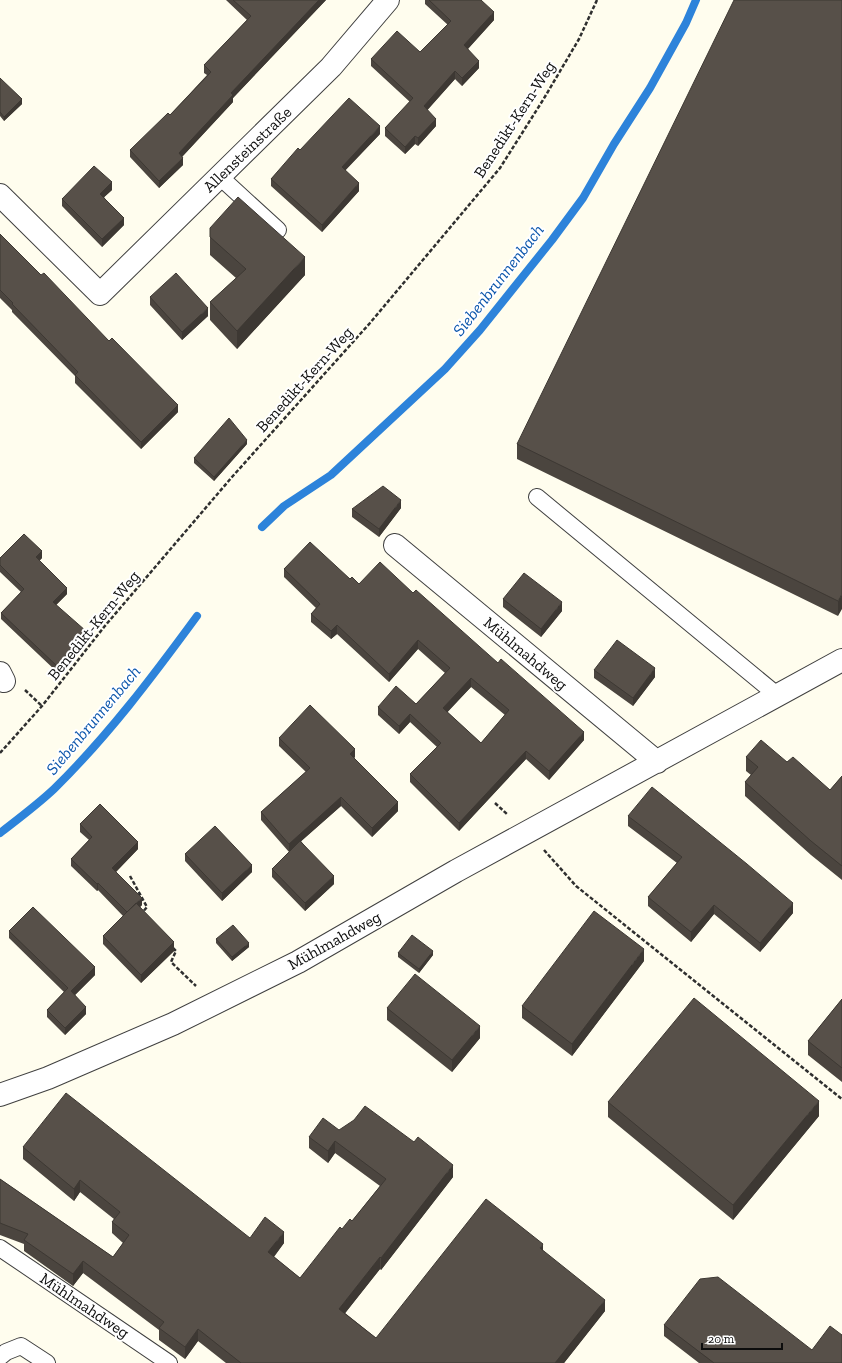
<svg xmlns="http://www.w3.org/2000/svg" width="842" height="1363" viewBox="0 0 842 1363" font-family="'Zilla Slab',serif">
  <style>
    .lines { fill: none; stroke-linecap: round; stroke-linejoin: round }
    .stream { stroke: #2d83da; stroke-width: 8 }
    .service-casing { stroke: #404040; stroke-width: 18 }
    .minor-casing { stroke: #404040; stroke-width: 24 }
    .path { stroke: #2f2f2f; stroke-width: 2.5; stroke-dasharray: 4 2; stroke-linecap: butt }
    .service { stroke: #fff; stroke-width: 16 }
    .minor { stroke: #fff; stroke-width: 22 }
    .wall { fill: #4b453f; fill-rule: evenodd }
    .shaded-wall { fill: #3d3833 }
    .building { fill: #575049; stroke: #3d3833; fill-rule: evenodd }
    .labels { text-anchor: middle; stroke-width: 4; stroke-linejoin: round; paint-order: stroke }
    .street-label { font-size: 16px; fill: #0d0d0d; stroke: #fff }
    .water-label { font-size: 17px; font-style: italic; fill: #0b55ab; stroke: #fff }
  </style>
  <rect width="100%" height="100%" fill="#fffdee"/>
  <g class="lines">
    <path class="stream" d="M262,527L284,506L331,475L445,369L480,330L552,240L583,198L614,144L650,88L686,23L696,0
      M0,833C18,819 37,805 54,789C108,736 153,676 197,616"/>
    <g class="service-casing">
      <path id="service" d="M219,176L278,230
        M537,497L778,696
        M0,1248L169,1363
        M0,1357L6,1352L21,1346L47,1363"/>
    </g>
    <g class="minor-casing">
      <path id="minor" d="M0,195L100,294L331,67L388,0
        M395,545L657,762
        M0,673L4,681
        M0,1095L48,1078L173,1024L298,962L456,871L842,660"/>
    </g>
    <path class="path" d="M25,690L42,706
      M0,753L42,706L104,627L232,477L370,323L500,168L543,100L579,39L597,0
      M495,803L508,815
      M544,850L576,886L842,1099
      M130,876L147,907L142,913
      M173,948L176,951L171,962L196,986"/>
    <use href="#service" class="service"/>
    <use href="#minor" class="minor"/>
  </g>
  <path class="wall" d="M226,0H326L233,98V102L182,157L183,165L159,188L130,157V150L170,115L207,75L204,73V65L247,20Z
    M425,0H481L494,20L468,49L479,68L462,86L455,79L427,110L436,126L418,146L415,144L405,154L385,136V128L410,102L371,66V59L420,52L448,25L425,4Z
    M842,0L838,616L517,459V444Z
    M0,78L22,104L4,121L0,116Z
    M380,134L345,170L359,191L322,232L271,186V179L300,150Z
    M112,190L104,197L124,225L102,247L62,206V199Z
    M210,228L305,275L237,349L210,320V302L236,278L210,255Z
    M0,234L178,412L141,449L75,383V376L12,312V310L0,298Z
    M150,297L208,316L182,340L150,305Z
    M247,444L214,481L194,463V458Z
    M401,508L379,537L352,517V509Z
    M0,558H42L39,561L67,594L56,605L86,638L57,672L1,619V613L21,592L0,572Z
    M284,569L350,579L359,584L413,593L584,740L549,780L526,759L459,831L410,782V774L437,747L410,722L399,734L378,715V707L416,704L445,673L418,649L389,682L337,634L331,639L311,622V614L316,608L284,577ZM471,687L505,715L481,743L447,712Z
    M503,599L562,611L541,637L503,607Z
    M594,670L655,677L633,706L594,678Z
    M279,738L355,757L354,758L398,811L372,837L341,806L301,841L334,884L305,911L272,877V869L293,848L289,852L261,820V812L306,772L279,746Z
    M746,757L787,762L830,790L842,776V880L811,855L745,796V782L751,775L746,771Z
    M628,816L793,913L760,952L714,914L691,942L648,906V897L677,863L628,826Z
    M80,824L138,849L116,872L142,905L140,907L174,951L141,983L103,944V936L123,916L98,890L97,891L71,866V859L89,840L80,832Z
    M185,854L252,872L222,901L185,861Z
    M9,931L95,975L75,995L86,1014L65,1035L47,1017V1010L64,992L9,938Z
    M216,939L249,947L232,961L216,943Z
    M398,953L433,955L419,973L398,957Z
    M644,961L572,1056L522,1018V1006Z
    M842,999V1082L808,1055V1041Z
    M387,1008L480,1038L452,1072L387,1020Z
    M608,1102L819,1116L733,1220L608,1117Z
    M339,1130L453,1177L381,1270L380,1269L345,1313L376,1338L543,1251L605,1311L564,1363H226L198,1341L185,1359L159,1340V1330L83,1273L73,1286L24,1251V1244L0,1235V1179L113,1257L123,1243L112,1233V1222L114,1219L80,1192L74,1201L23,1159V1147L250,1238L284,1243L274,1257L300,1278L342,1229L352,1221L380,1186L335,1153L328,1163L309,1148V1137Z
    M664,1325L812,1350L842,1363H699L664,1336Z"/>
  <path class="shaded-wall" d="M319,0H326L233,98V102L179,160V153L231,93Z
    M494,12V20L464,53V45Z
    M479,61V68L462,86V78Z
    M455,71V79L424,114V106Z
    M22,99V104L4,121V117Z
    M436,119V126L418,146V138Z
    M380,126V134L342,174V167Z
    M415,136V144L405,154V147Z
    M183,158V165L159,188V181Z
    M112,182V190L100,201V194Z
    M359,183V191L322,232V225Z
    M124,218V225L102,247V239Z
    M305,257V275L237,349V331Z
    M208,308V316L182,340V332Z
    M178,405V412L141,449V442Z
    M247,440V444L214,481V477Z
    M401,500V508L379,537V529Z
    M42,551V558L36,564V557Z
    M67,588V594L53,608V602Z
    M842,594V609L838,616V601Z
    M562,602V611L541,637V629Z
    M337,625V634L331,639V631Z
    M86,631V638L57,672V666Z
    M418,640V649L389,682V674Z
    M655,668V677L633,706V698Z
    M471,678V687L443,717V708Z
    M410,714V722L399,734V726Z
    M584,732V740L549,780V771Z
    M355,749V757L350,762V754Z
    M526,751V759L459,831V823Z
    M341,797V806L289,852V844Z
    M398,802V811L372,837V828Z
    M138,842V849L112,876V868Z
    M252,865V872L222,901V893Z
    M334,876V884L305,911V903Z
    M98,883V890L97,891V884Z
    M142,898V905L127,920V913Z
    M793,903V913L760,952V943Z
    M714,905V914L691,942V932Z
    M174,942V951L141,983V975Z
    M249,943V947L232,961V957Z
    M644,949V961L572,1056V1044Z
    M433,951V955L419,973V969Z
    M95,967V975L71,999V991Z
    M86,1007V1014L65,1035V1028Z
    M480,1026V1038L452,1072V1060Z
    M819,1101V1116L733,1220V1205Z
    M335,1141V1153L328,1163V1151Z
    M453,1165V1177L381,1270V1258Z
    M80,1180V1192L74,1201V1189Z
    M284,1232V1243L268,1264V1252Z
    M543,1244V1256L540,1248Z
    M380,1257V1269L339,1321V1309Z
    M83,1261V1273L73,1286V1274Z
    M605,1300V1311L564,1363H555Z
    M198,1329V1341L185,1359V1347Z"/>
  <path class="building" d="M233,0H319L231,93L233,95L179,153L183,158L159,181L130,150L168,113L170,115L211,72L204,65L251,16Z
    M429,0H481L494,12L464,45L479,61L462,78L455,71L424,106L436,119L418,138L415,136L405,147L385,128L413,98L371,59L397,31L420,52L451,21Z
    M734,0H842V594L838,601L517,444Z
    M0,78L22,99L4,117L0,112Z
    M349,98L380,126L342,167L359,183L322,225L271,179L298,148L300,150Z
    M94,166L112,182L100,194L124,218L102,239L62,199Z
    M238,197L305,257L237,331L210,302L246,269L210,237V228Z
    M0,234L41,275L44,273L109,341L112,338L178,405L141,442L75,375L78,372L12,304L13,303L0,290Z
    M176,273L208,308L182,332L150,297Z
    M229,418L247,440L214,477L194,458Z
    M383,486L401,500L379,529L352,509Z
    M24,534L42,551L36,557L67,588L53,602L86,631L57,666L1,613L24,589L0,565V558Z
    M310,542L350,579L352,577L359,584L380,562L413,593L416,590L498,663L501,659L584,732L549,771L526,751L459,823L410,774L441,743L410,714L399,726L378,707L396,686L416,704L450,668L418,640L389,674L337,625L331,631L311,614L320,604L284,569ZM471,678L509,710L481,743L443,708Z
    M524,573L562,602L541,629L503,599Z
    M617,640L655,668L633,698L594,670Z
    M310,705L355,749L350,754L398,802L372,828L341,797L289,844L261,812L310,768L279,738Z
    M761,740L787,762L793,757L830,790L842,776V866L811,841L745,782L758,767L746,757Z
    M652,787L747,864L793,903L760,943L714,905L691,932L648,897L682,857L628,816Z
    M100,804L138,842L112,868L142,898L127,912L98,883L97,884L71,859L92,837L80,824Z
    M215,826L252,865L222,893L185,854Z
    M300,841L334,876L305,903L272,869Z
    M136,903L174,942L141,975L103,936Z
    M33,907L95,967L71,991L86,1007L65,1028L47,1010L68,988L9,931Z
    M594,911L644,949L572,1044L522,1006Z
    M233,925L249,943L232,957L216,939Z
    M412,935L433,951L419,969L398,953Z
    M415,974L480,1026L452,1060L387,1008Z
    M694,998L819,1101L733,1205L608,1102Z
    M842,999V1068L808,1041Z
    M66,1093L250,1238L265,1217L284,1232L268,1252L300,1278L340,1227L342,1229L350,1219L352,1221L386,1179L335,1141L328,1151L309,1137L323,1118L339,1130L354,1120L365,1106L414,1142L418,1137L453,1165L381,1258L380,1257L339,1309L376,1338L486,1199L543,1244L540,1248L605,1300L555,1363H241L198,1329L185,1347L159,1328L164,1322L83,1261L73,1274L24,1240L28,1234L0,1223V1179L113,1257L129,1235L112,1222L120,1212L80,1180L74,1189L23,1147Z
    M718,1277L812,1350L830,1326L842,1335V1363H714L664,1325L700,1279Z"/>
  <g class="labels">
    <g class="street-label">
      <text transform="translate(514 119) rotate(-57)" y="6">Benedikt-Kern-Weg</text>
      <text transform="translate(247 149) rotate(-44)" y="6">Allensteinstraße</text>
      <text transform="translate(304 379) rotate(-48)" y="6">Benedikt-Kern-Weg</text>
      <text transform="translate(93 625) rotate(-51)" y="6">Benedikt-Kern-Weg</text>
      <text transform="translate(526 653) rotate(40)" y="6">Mühlmahdweg</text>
      <text transform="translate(334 940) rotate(-29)" y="6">Mühlmahdweg</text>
      <text transform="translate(85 1305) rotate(34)" y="6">Mühlmahdweg</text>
    </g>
    <g class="water-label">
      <text transform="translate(498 280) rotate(-52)" y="6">Siebenbrunnenbach</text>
      <text transform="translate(93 720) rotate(-50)" y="6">Siebenbrunnenbach</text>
    </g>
  </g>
  <path d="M702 1343v6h80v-6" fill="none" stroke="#0d0d0d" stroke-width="2"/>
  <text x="708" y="1343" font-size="12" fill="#0d0d0d" stroke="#ffffff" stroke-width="3" paint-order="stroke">20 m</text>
</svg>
